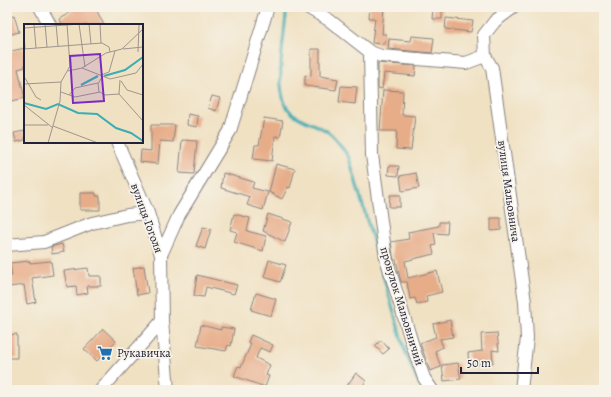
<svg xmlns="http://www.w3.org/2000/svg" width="611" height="397" viewBox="0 0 611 397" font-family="Alegreya,serif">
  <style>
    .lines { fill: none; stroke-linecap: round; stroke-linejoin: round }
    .stream { stroke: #3badb3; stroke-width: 3 }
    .building { fill: #e7ac88 }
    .minor-casing { stroke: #89827f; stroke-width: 14 }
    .minor { stroke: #fff; stroke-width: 12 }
    .labels { text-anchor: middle; stroke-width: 3.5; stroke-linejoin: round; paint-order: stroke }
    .street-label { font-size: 12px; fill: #22223b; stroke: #f7f3e8 }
    .poi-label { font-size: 12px; fill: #22223b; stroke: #f7f3e8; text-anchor: start }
    .inset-river { fill: none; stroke: #3badb3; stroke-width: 2 }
    .inset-road { fill: none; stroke: #9e958d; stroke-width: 1 }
    .view { fill: #7b2cbf; fill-opacity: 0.15; stroke: #7b2cbf; stroke-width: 2 }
    .inset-edge { fill: none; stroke: #22223b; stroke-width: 2 }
  </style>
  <rect width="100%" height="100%" fill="#f7f3e8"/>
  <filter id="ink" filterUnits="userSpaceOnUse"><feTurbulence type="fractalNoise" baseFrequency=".025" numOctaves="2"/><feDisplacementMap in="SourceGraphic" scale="8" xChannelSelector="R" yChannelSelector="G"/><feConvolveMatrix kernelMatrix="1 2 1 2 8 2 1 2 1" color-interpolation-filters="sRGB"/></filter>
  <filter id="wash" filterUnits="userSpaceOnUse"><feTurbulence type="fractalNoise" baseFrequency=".012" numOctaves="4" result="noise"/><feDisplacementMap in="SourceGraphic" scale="16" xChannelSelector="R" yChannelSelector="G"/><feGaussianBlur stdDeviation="0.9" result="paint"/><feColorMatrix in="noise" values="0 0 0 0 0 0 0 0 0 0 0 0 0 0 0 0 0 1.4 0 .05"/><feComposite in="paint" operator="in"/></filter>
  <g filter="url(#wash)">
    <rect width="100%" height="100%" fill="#f0e1c3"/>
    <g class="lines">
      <path class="stream" d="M286,15C284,39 272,98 292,113C303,122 317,124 328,132C337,138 343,149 349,158L405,351L416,378L424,390"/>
    </g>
    <g id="blocks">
      <path class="building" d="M71,7H95L104,25H63L59,19L73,11Z
        M370,7H384L382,34H386L385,44L372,43L375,18H369Z
        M433,7H442V19H432Z
        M14,15L19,32L7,35V17Z
        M446,18L473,21L471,32L445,29Z
        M412,36L434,38L432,53L388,49L389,39L411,41Z
        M25,48V67L18,69L25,98L7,102V83L13,82L7,52Z
        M311,49H320V76L338,79L336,90L305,86V75L311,76Z
        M378,63L416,66L415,76L384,73L382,89L378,88Z
        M341,86L357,87L355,104L339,102Z
        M383,90L403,91L402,115L415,116L411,150L396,149L397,131H380Z
        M212,96L220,98L216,111L208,108Z
        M188,114L198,116L197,127L187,125Z
        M264,118L283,121L280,137L275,136L272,161L253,159L255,145H259Z
        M151,125H175L173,142L160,141L158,164L140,162L141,150L151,151Z
        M25,131V140L16,142L14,133Z
        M182,140L197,141L194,174L179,173Z
        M276,164L295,169L290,188L288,187L282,199L269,192Z
        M389,166H399L398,176L388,175Z
        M223,173L254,182L252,188L268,192L263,210L247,205L250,197L221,188Z
        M416,173L419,188L402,191L400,176Z
        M80,193H96V196H100V210H80Z
        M390,195H400V207H389Z
        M234,214L250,218L247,231L266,236L263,251L234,242L237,232L230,230Z
        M268,214L292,222L285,242L263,231Z
        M491,218H501V230L491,231Z
        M439,222H448L447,234L434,233L436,245L432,246L434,254L405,261L408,278L437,271L442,292L426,296L427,302L417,304L415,298L410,299L407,282H401L396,260H394L393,256L391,242L409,239L408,232L439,226Z
        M203,227L211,229L205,249L196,246Z
        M62,244L64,252L52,254L51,247Z
        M269,260L286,265L280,282L264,277Z
        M30,261V263L51,261L53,275L32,278L36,302L27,304L24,285L9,287L8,276H12L10,263Z
        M144,266L148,293L137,295L133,268Z
        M88,268L89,276H101V286H87L88,293L77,295L76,286L67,287L64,271Z
        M197,275L237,285L234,294L206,287L204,297L194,296Z
        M256,293L276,299L271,316L251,310Z
        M450,320L453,337L440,339L443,347L435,351L441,367L430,371L420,343L436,337L433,324Z
        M201,325L221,330V327L234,329L231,346L228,345L226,351L197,346Z
        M103,329L116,341L97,361L84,349Z
        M497,333L499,351L492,350L493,363L469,365L468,353L482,351L481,334Z
        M17,334V358H7V335Z
        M251,335L273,345L270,352L260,348L256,358L270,365L266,375L269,376L265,387L234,376L238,366L241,367L251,344L248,342Z
        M381,340L389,349L383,354L375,346Z
        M458,363L461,379L444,381L442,365Z
        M356,373L366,381L360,390H344Z"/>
    </g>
  </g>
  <g filter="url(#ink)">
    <use href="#blocks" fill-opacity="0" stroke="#89827f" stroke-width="1"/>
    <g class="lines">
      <g class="minor-casing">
        <path id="minor" d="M40,7L50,25
          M307,7L329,20L370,52L381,56L466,63L485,56
          M514,7L495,21L484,35L485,56L492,68L525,302L527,338L521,390
          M370,52L372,155L386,258L415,353L424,378L432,390
          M117,142L148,213L161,255L162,321L168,390
          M7,245L44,242L92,223L127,215L148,213
          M161,255L179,215L230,131L268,7
          M101,390L162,321"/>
      </g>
      <use href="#minor" class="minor"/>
    </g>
  </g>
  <defs>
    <g id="supermarket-bare" transform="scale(1.2)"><path d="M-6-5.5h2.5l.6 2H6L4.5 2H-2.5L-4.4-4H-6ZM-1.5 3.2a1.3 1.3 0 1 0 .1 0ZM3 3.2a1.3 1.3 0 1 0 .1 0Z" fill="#1f6fb2" stroke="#f7f3e8" stroke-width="2.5" paint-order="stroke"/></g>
  </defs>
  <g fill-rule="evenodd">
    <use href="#supermarket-bare" x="105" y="353"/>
  </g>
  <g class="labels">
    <g class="street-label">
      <text transform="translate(509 191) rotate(82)" y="4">вулиця Мальовнича</text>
      <text transform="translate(147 218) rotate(70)" y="4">вулиця Гоголя</text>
      <text transform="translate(402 306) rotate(73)" y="4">провулок Мальовничий</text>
    </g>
    <g class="poi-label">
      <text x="117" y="357">Рукавичка</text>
    </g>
  </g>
  <g transform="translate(24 24)">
    <rect width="119" height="119" fill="#f0e1c3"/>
    <path class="inset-river" d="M80,52L101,46L119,33V29M57,61L74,52M0,79L22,85L34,80L54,89L73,90L92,104L107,109L119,117"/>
    <path class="inset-road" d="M10,0L12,24M21,0L23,23M32,0L34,22M55,0L61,43M65,0L67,20M76,0L77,19M0,4L57,0M0,9L1,25M0,25L78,19L85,23L86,28M99,25L119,23M114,28L115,0M58,44L86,55L112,49L119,40M44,47L58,44L82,29L98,25L119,5M77,51L85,48L91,27M1,54L12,73L17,76M96,56L95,70L119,97M97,57L103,66L119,71M0,60L37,58M37,68L51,73L76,68L81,71L95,70M75,68L74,60L78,53M45,71L51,64L74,59M0,81L29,104M0,101H24M29,102L74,119M24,119L36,77L37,58L46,42L43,0"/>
    <path class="view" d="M76,30L80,77L49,79L46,32Z"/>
    <rect width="119" height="119" class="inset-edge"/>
  </g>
  <rect width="611" height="397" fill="none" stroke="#f7f3e8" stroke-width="24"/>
  <path d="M461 367v6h77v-6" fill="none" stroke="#22223b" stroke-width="2"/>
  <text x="467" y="367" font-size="12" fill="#22223b" stroke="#f7f3e8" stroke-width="3" paint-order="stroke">50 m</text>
</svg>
